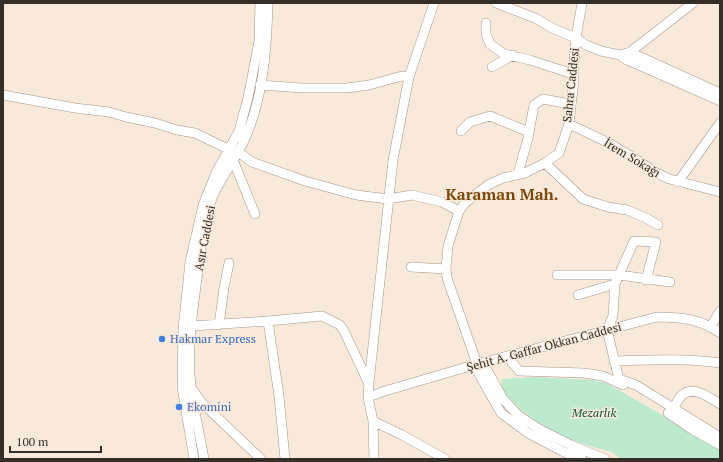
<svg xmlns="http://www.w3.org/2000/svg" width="723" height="462" viewBox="0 0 723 462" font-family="'PT Serif',serif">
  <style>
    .green { fill: #bde9cd }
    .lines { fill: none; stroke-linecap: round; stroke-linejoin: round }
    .minor-casing { stroke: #a5978a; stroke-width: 10 }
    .minor { stroke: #fff; stroke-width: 9 }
    .shop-dot { fill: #3f7fe0; stroke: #f8e9db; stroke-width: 1.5 }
    .labels { text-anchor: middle; stroke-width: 3; stroke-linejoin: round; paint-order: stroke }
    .street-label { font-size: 12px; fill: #342f29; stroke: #f8e9db }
    .shop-label { font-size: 12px; fill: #366cbe; stroke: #f8e9db; text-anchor: start }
    .park-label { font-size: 12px; font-style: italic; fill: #065b37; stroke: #f8e9db }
    .district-label { font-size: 16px; font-weight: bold; fill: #7d4708; stroke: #f8e9db }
  </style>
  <rect width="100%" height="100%" fill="#f8e9db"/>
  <path class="green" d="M536,377L592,380L606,383L720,448V459H622L611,452L570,440L540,424L520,409L503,391L501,379Z"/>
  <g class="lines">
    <g class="minor-casing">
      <path id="minor" d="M496,3L535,18L552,28L576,38L586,45L601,51L620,55L630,52L693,3
        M486,23V34L490,44L504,54L530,60L573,74
        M630,52L720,93
        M620,55L627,60L720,101
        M492,67L513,55
        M260,85L302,88H347L369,85L402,76L409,77
        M3,95L75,108L109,112L126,117L155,123L177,130L195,133L230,150L238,152L252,162L305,181L356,195L388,199L412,195L442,202L459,211
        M569,124L609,143L634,158L655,172L669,179L720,192
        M461,131L470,122L490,116L529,132
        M233,160L255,214
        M545,163L583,199L608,207L627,210L646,218L658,225
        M518,174L528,138L534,105L543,99L570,104
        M678,182L720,123
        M411,267L446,269
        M557,275H619L670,282
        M646,280L656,242L634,241L615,284L613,316L607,330L619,379L636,385L720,437
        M578,295L615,284
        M268,321L279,396L285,459
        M219,325L224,288L229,263
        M191,326L268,321L322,316L340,325L344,331L368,382
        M711,326L720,311
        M508,357L519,371L584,373L603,376L623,385
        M614,361C649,360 685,358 720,363
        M477,364L487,370L503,399L519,416L539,429L571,445L605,459
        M193,390L201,402L261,459
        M368,397L385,391L477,364L657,317C681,317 701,319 720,333
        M673,409C676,405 678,399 682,395C694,385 710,398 720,404
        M668,413L693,430L720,445
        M373,421L402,435L445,459
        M194,459L182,387L183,329L190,262L203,205L216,173L239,131L248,98L259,41L260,3
        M204,459C200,435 194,411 191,387C187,351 192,314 197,279C200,252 203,224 212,198C219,181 233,162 242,145C263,102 267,50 268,3
        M374,459L373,421L368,397L369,383L393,160L409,77L434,3
        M582,459L564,452L528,433L501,413L479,374L477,364L447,278L446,269L448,246L459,211L465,203L488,185L503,178L525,173L545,163L559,153L569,124L574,80L573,74L576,38L582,3"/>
    </g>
    <use href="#minor" class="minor"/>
  </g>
  <g class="shop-dot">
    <circle cx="162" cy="339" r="4"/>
    <circle cx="179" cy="407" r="4"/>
  </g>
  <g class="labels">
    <g class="street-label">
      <text transform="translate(571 85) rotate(-84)" y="4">Sahra Caddesi</text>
      <text transform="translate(632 158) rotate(31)" y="4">İrem Sokağı</text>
      <text transform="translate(205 238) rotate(-79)" y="4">Asır Caddesi</text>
      <text transform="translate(544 347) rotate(-15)" y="4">Şehit A. Gaffar Okkan Caddesi</text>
    </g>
    <g class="shop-label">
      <text x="170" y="343">Hakmar Express</text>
      <text x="187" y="411">Ekomini</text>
    </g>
    <g class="park-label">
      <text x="594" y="417">Mezarlık</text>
    </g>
    <g class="district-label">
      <text x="502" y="200">Karaman Mah.</text>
    </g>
  </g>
  <rect width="723" height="462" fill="none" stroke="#342f29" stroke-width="8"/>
  <path d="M10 446v6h91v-6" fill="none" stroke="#342f29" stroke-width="2"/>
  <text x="16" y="446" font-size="12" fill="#342f29" stroke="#f8e9db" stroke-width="3" paint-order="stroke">100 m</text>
</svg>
